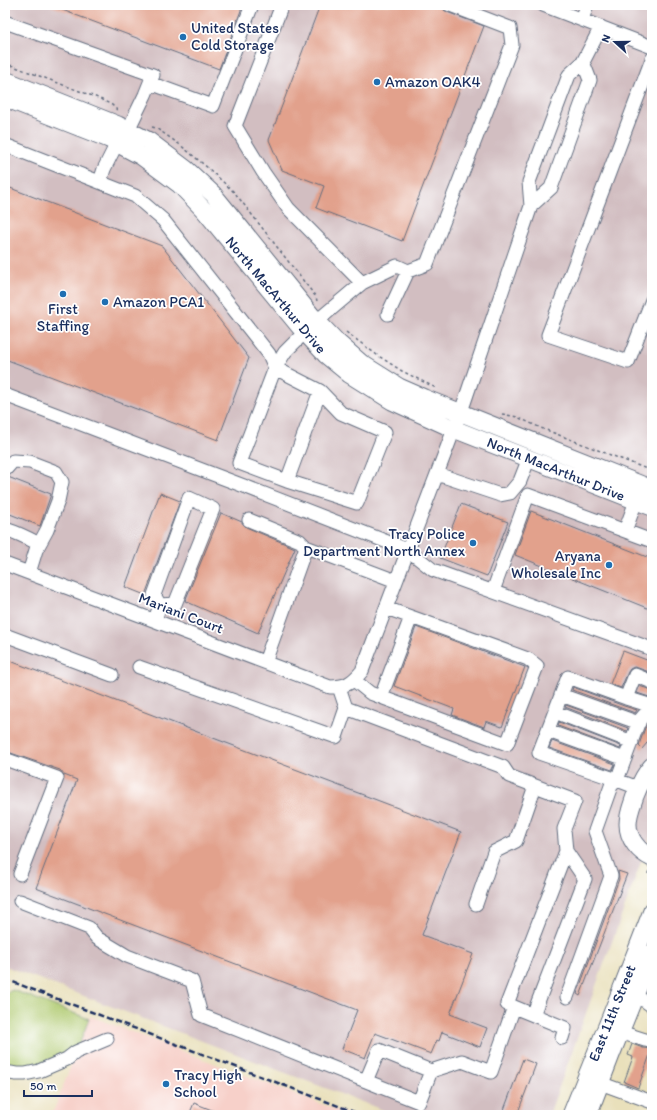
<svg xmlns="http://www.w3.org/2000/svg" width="657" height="1120" viewBox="0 0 657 1120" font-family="Itim,sans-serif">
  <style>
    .built { fill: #f7d0c9 }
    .industrial { fill: #d2bec1 }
    .green { fill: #afc96e; stroke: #657c66 }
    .building { fill: #e2a18c }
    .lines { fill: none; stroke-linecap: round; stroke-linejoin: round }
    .minor-casing { stroke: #636d7f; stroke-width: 15 }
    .major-casing { stroke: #636d7f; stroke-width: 19 }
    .path { stroke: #636d7f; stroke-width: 1.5; stroke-dasharray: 3 3; stroke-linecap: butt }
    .minor { stroke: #fff; stroke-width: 13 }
    .major { stroke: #fff; stroke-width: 17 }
    .rail { stroke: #1b2f5e; stroke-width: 2.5; stroke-dasharray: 6 3; stroke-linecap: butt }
    .poi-dot { fill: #1f6fb2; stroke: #fff; stroke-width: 1.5 }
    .labels { text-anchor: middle; stroke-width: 3.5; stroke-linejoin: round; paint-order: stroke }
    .poi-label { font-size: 15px; fill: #1b2f5e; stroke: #fff; text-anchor: start }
    .street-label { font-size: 15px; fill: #1b2f5e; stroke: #fff }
  </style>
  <rect width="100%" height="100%" fill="#fff"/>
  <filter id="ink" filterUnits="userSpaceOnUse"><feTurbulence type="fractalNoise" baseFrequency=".025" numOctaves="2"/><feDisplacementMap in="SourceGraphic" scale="8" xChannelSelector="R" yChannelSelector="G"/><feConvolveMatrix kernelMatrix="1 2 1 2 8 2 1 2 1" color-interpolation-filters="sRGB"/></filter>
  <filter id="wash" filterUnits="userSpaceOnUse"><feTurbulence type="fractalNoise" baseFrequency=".012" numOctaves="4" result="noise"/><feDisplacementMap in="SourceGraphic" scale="16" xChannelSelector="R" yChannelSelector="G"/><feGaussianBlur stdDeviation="0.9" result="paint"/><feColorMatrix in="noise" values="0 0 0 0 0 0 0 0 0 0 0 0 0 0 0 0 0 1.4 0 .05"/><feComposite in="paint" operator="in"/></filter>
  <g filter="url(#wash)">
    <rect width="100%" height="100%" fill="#e9e0bb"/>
    <path class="built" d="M90,1016L350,1115H52Z"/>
    <path class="industrial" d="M5,5H652V832L549,1115H396L5,966Z"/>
    <path class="green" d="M13,990L89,1019L79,1045C56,1056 31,1073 5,1064V993Z"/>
    <g id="blocks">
      <path class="building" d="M49,5H243L219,69Z
        M320,5H436L443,7L444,10L447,12L484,26L402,241L316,208L324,186L282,170L269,140Z
        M5,186L162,246L249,358L218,440L5,359Z
        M8,477L51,494L40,526L5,512V483Z
        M160,493L180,501L145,595L125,587Z
        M461,504L508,522L487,576L440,558Z
        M531,511L652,559V610L515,555Z
        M221,513L242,522L246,527L295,548L258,633L185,601Z
        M416,627L525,667L502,727L486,721L484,727L452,715L454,709L394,686Z
        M623,651L652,662V673L638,668L634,667L630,669L628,672L621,688L610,684Z
        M5,659L461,832L422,935L473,954L450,1014L487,1028L480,1047L442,1032L439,1041L437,1040L431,1054L375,1033L365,1058L342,1049L357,1010L36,888L77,780L64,775L60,770L5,751Z
        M639,686L652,690L649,697L637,693Z
        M573,687L624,706L637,710L635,713L572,690Z
        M566,705L628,728L627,731L565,707Z
        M652,719V737L642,749L639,746L640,742L645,728Z
        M559,722L621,746L620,749L558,726Z
        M552,741L615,764L612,770L549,748Z
        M618,871L627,874L580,996L577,994L619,879Z
        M632,1044L643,1048L652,1049L638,1088L624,1082L633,1057L628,1055Z
        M523,1059L536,1064L517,1115H502Z
        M194,1103L222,1114V1115H189Z"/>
    </g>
  </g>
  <g filter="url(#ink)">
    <use href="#blocks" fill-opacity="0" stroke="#636d7f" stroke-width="1"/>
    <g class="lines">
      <g class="minor-casing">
        <path id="minor" d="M543,5L652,47
          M582,20L587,5
          M5,22L153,75L145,95L128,130L117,143L104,169L100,182
          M652,59L548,335L628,362L652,300
          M150,83L213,106L252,5
          M5,145L135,196L163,220L269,354L275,368L239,463L287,481L320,391L275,368L285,352L305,332L317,321L362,283L288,208L263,172L235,126L282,5
          M531,206L551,188L590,80L583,62
          M362,283L397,266L408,271
          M388,314L408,271L427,264L512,45L510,28L450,5
          M5,395L244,486L408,550L433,570L652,649
          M5,470L13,461L30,462L56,472L62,482L58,501L47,530L36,550L29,573
          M437,474L500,495L510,493L520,481L529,458
          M287,481L357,503L385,432L341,413L320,391
          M249,520L300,541L306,547
          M5,529C18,533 28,538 39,544
          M625,531L636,501
          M5,564L330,687C346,687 352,683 362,671L464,403L531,206L529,182L569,75L583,62L601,27
          M493,591L528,495L652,541
          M155,620L160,605L154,595L189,498L213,509L175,604L160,605
          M5,635L112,675
          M265,662L306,547L396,581
          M139,667L336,737L346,708
          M354,680L370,693L507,744L537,666L528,659L386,608
          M652,682L635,675L626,698L652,706V705
          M339,687L346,708L503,767L509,776L575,801L564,829L566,851
          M561,695L639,723
          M381,697L411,617
          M555,712L632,742
          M548,731L625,759
          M5,759L57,778L20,874
          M638,788L617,780L639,721L652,706
          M20,901L89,928L97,938L127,956L192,981L201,1015L366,1081
          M476,904L494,852L516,841L535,786
          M567,997L611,876L595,831L611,786L617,780L539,753L568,677L626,698
          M634,997L645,1001L652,1006
          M533,1015L585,879L566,851L507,1004L514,1007L565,1028L562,1038
          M620,1032L645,1040L652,1041
          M431,1071L379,1050L366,1081L419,1102L431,1071L462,1061L491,1072L514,1007
          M5,1072L16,1074H25L39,1071L67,1059L76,1052L107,1039
          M600,1083L652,1102"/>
      </g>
      <g class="major-casing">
        <path id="major" d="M5,80L118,125L149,141L186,169L213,194L312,316L338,343L361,363L399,387L424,398L652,489
          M5,98L109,139L141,156L180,185L205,211L300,327L326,355L349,374L392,401L454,429L652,507
          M652,766C644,774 639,786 635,796C632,805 628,814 628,824C628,839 639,852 652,858
          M571,1115L611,1016L652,911
          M588,1115L611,1055L652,953"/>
      </g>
      <path class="path" d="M5,63L98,98L112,105L117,110
        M152,127L156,128L179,144L208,168L235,193L316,297L317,301
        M346,332L377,355L402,371L436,388
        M502,414L517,417L541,428L652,471
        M652,811V812
        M648,874L649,870"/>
      <use href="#minor" class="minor"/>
      <use href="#major" class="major"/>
      <path class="rail" d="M5,979L362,1115"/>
    </g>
  </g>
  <g class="poi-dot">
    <circle cx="183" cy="37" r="4"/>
    <circle cx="377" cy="82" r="4"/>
    <circle cx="63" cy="294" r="4"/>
    <circle cx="105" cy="302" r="4"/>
    <circle cx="473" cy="543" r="4"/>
    <circle cx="609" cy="565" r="4"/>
    <circle cx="166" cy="1084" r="4"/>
  </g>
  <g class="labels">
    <g class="poi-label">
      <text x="191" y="33">United States<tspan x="191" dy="17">Cold Storage</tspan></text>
      <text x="385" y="87">Amazon OAK4</text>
      <text x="113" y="307">Amazon PCA1</text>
      <text x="63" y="314" text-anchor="middle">First<tspan x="63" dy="17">Staffing</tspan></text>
      <text x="465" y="539" text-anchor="end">Tracy Police<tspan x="465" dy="17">Department North Annex</tspan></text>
      <text x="601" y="561" text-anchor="end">Aryana<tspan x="601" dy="17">Wholesale Inc</tspan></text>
      <text x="174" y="1080">Tracy High<tspan x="174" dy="17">School</tspan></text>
    </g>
    <g class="street-label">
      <text transform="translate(276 295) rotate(50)" y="5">North MacArthur Drive</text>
      <text transform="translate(556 469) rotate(22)" y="5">North MacArthur Drive</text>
      <text transform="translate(181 613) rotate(21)" y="5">Mariani Court</text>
      <text transform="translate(612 1013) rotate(-68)" y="5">East 11th Street</text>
    </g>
  </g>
  <rect width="657" height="1120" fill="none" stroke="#fff" stroke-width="20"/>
  <g transform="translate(615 42) rotate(291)" stroke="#ffffff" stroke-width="3" paint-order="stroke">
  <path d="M0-3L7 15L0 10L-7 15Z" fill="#1b2f5e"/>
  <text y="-6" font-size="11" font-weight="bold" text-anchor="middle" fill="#1b2f5e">N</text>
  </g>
  <path d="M24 1090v6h68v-6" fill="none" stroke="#1b2f5e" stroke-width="2"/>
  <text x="30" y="1090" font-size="12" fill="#1b2f5e" stroke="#ffffff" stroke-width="3" paint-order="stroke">50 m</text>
</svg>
